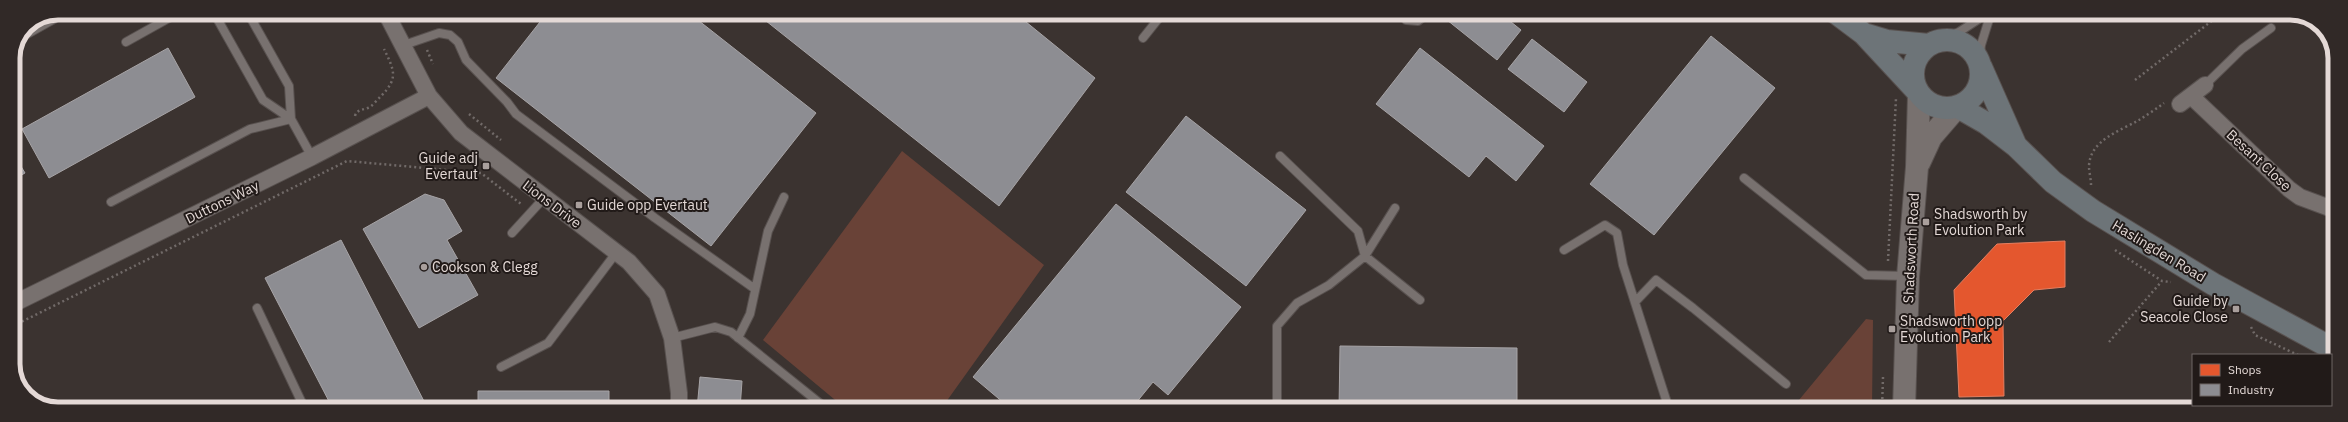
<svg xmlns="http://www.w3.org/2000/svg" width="2348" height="422" viewBox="0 0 2348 422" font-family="'IBM Plex Sans',sans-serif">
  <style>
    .green { fill: #694237 }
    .shops { fill: #e4572e; stroke: #e47e60 }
    .industry { fill: #8d8d92; stroke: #a7a4a6 }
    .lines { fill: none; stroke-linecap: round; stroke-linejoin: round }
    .lane-casing { stroke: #58514f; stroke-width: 10 }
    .street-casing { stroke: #58514f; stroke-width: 18 }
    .secondary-casing { stroke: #58514f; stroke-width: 24 }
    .highway-casing { stroke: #58514f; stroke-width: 24 }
    .path { stroke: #716a68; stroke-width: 2.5; stroke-dasharray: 2 3; stroke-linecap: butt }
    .lane { stroke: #78716f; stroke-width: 8 }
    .street { stroke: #78716f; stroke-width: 16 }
    .secondary { stroke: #78716f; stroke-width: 22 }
    .highway { stroke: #6d7478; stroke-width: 22 }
    .poi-dot { fill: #a99f9c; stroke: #211a18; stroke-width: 1.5 }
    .labels { text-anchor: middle; stroke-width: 4; stroke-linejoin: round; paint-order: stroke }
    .poi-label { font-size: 14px; fill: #e4d9d6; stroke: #211a18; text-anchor: start }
    .street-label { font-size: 14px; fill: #e4d9d6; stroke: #211a18 }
    .rim { fill: none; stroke: #e4d9d6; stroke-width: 5 }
  </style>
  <rect width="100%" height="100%" fill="#3b3330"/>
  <path class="green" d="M902,151L1044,265L941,409H846L763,340Z
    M1866,319L1873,320L1872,409H1783L1794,406Z"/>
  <path class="shops" d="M2065,241V287L2034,290L2003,321L2004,396L1959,397L1954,290L1997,244Z"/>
  <path class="industry" d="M547,13H689L816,113L711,246L496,78Z
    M756,13H1015L1095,78L999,206Z
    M1015,13H1032L1025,22Z
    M1444,13H1500L1521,30L1497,60L1442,16Z
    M1711,36L1775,88L1654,235L1590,184Z
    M1532,39L1587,82L1564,112L1508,69Z
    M168,48L195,97L49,178L22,129Z
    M1420,48L1544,146L1516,181L1486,156L1469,177L1376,104Z
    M1186,116L1306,210L1246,286L1126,192Z
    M13,153L25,173L13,180Z
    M425,194L444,200L462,231L447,240L478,295L419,328L363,229Z
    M1116,204L1241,307L1168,395L1153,382L1131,409H1011L973,377Z
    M341,240L428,409H333L265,278Z
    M1340,346L1517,348V409H1339Z
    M700,377L742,381L740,409H697Z
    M478,391H609V409H478Z"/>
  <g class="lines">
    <g class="lane-casing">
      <path id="lane" d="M214,13L263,100L291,119
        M248,13L289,86L291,119L312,157
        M1402,13L1406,20L1418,21L1428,13
        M22,37L65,13
        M1143,38L1163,13
        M1939,41L1959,32L1988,13
        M126,42L178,13
        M404,45L439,33L450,35L458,42L466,60L507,102L516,114L655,218L755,289
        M1979,62L1981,45L1991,13
        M2205,85L2242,49L2271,28
        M1280,156L1358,231L1365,256L1420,300
        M1744,178L1866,275L1907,276
        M111,202L250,129L291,119
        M512,233L544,198
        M1564,250L1605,225L1617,233L1623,265L1669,409
        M1635,302L1656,280L1693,308L1786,384
        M257,308L302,403L293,409
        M672,338L715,327L731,332L827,409
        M738,338L750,314L768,231L784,197
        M501,367L548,343L616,253
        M979,409L981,407L983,409
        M1277,409V326L1297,303L1329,285L1365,256L1395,208"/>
    </g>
    <g class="street-casing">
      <path id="street" d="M386,13L429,96L461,133L629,262L657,294L672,338L679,393V409
        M2191,96L2289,189L2300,197L2335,210
        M2180,104L2205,85
        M13,304L312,157L429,96"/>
    </g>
    <g class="secondary-casing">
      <path id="secondary" d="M1919,163L1931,137L1956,108
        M1904,409L1908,277L1917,167L1919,94"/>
    </g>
    <g class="highway-casing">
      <path id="highway" d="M1836,13L1864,34L1916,90
        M1864,34L1887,41L1929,45
        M1913 74a34 34 0 1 1 68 0a34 34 0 1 1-68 0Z
        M1981,67L2015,144
        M1958,107L1986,123L2016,146L2053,182L2093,211L2213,284L2335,350"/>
    </g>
    <path class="path" d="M2213,13V19
      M2278,19L2283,13
      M427,50L433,64
      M2135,80L2222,13
      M469,114L501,140
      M355,116C357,109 364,110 370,107C374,104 378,99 381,96C399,78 394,70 384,49
      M2091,185C2091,179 2089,172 2089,166C2090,140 2120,131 2139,120C2147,115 2156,109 2164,103
      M2115,250L2162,281L2171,282
      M1888,261L1896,98
      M13,326L347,161L481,173L521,204
      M2251,327L2255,335L2298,355
      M2109,342L2162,281
      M1882,409L1883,377"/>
    <use href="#lane" class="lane"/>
    <use href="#street" class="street"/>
    <use href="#secondary" class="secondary"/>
    <use href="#highway" class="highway"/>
  </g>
  <g class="poi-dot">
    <rect x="482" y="162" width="8" height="8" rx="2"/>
    <rect x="575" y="201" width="8" height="8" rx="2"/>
    <rect x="1922" y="218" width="8" height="8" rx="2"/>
    <circle cx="424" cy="267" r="4"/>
    <rect x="2232" y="305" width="8" height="8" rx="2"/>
    <rect x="1888" y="325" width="8" height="8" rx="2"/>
  </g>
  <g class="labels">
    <g class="poi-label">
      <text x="478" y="163" text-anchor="end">Guide adj<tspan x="478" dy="16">Evertaut</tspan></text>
      <text x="587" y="210">Guide opp Evertaut</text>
      <text x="1934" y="219">Shadsworth by<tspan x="1934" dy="16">Evolution Park</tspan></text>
      <text x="432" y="272">Cookson &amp; Clegg</text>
      <text x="2228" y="306" text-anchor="end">Guide by<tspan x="2228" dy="16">Seacole Close</tspan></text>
      <text x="1900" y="326">Shadsworth opp<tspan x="1900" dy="16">Evolution Park</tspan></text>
    </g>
    <g class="street-label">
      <text transform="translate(2259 160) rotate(43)" y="5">Besant Close</text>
      <text transform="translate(222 202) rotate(-26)" y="5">Duttons Way</text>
      <text transform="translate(552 204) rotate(37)" y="5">Lions Drive</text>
      <text transform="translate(1911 248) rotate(-87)" y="5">Shadsworth Road</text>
      <text transform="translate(2159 251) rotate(31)" y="5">Haslingden Road</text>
    </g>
  </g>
  <path d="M0 0H2348V422H0ZM58 20H2290A38 38 0 0 1 2328 58V364A38 38 0 0 1 2290 402H58A38 38 0 0 1 20 364V58A38 38 0 0 1 58 20Z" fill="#312927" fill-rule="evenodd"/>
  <path class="rim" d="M58 20H2290A38 38 0 0 1 2328 58V364A38 38 0 0 1 2290 402H58A38 38 0 0 1 20 364V58A38 38 0 0 1 58 20Z"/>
  <rect x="2192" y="354" width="140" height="52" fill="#211a18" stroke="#6f6664"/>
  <rect x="2200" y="364" width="20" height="12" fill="#e4572e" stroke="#6f6664"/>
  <text x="2228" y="374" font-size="12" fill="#e4d9d6">Shops</text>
  <rect x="2200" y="384" width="20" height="12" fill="#8d8d92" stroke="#6f6664"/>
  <text x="2228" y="394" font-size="12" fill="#e4d9d6">Industry</text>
</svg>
